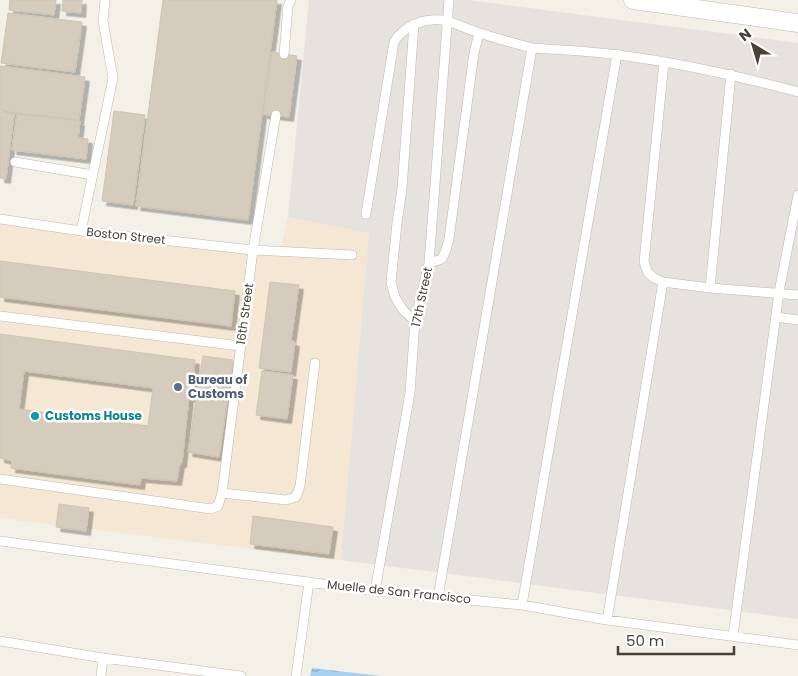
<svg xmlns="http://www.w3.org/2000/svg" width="798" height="676" viewBox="0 0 798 676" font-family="Poppins,sans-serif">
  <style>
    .commercial { fill: #f4e7d4 }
    .industrial { fill: #e6e2dd }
    .water { fill: url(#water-waves) }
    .building { fill: #d5ccbe; stroke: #cfc4b1; fill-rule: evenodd; filter: url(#shadow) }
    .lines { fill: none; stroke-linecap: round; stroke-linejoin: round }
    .service-casing { stroke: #bfb8ab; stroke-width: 10 }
    .minor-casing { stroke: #bfb8ab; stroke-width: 19 }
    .service { stroke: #fff; stroke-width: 9 }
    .minor { stroke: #fff; stroke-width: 18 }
    .service-dot { fill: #5c6f8a; stroke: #fff; stroke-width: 2 }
    .culture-dot { fill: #0f9aa8; stroke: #fff; stroke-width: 2 }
    .labels { text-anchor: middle; stroke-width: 5; stroke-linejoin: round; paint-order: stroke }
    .street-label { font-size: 12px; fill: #474137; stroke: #fff }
    .service-label { font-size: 12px; font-weight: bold; fill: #4e5e75; stroke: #fff; text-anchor: start }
    .culture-label { font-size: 12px; font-weight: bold; fill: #0d838f; stroke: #fff; text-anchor: start }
  </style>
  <defs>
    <pattern id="water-waves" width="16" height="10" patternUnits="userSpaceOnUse" patternTransform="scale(1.25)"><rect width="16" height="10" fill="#a7d0ee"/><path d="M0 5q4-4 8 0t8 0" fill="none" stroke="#8aaac2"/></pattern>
    <filter id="shadow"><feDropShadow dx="4.5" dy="4.5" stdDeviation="0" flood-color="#0004"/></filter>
  </defs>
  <rect width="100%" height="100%" fill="#f3f0e8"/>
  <path class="commercial" d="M288,217L369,233L341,560L0,518V222L279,256Z"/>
  <path class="industrial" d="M309,0H468L798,43V619L341,560L369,233L288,217Z"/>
  <path class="water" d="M312,668L381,676H310Z"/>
  <path class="building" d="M10,0H56L54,15L9,10Z
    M63,0H82L81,13L62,11Z
    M163,0H277L248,220L136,206Z
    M8,13L82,22L75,72L1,63Z
    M272,52L297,56L289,117L263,114Z
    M0,66L85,77L79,120L0,111Z
    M114,111L145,115L133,205L102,201Z
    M0,112L14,114L6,179L0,178Z
    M17,114L80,121L78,138L88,139L86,159L12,150Z
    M0,261L235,291L231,326L0,297Z
    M270,282L299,285L291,341L295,342L291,372L259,368Z
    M0,334L195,360L192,398L189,397L182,463H180L177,481L141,478L140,485L11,468L12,461L0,458ZM24,371L153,388L148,426L19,409Z
    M203,356L233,360L219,457L188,452Z
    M262,371L293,375L287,419L256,415Z
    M59,504L89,508L86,531L56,527Z
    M253,516L333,527L329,554L250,544Z"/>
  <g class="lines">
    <g class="service-casing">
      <path id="service" d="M414,24L402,189L397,223L391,282L395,297L403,310L415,321
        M284,54L288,6L291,0
        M664,62L644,262L648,273L654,278L663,282L710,288L798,295
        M15,162L93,175
        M366,214L394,42C405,24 427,17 447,21C458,24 469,30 480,33C497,39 514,43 532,48
        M0,219L81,231L253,250L352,255
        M81,231L113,78L103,21L105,0
        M429,263L442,259L446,250L449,239L474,53L479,33
        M710,288L731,74
        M0,316L240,346
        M776,317L798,320
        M0,479L211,509L218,506L222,493L253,250L276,115
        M222,493L286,500L296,497L300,486L315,363
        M0,541L375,591L522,605L607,620L798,645
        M375,591L410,393L415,321L429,263L449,0
        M438,597L532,48C561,50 590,51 619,55C680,63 739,76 798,92
        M522,605L617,54
        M607,620L663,282
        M733,636L779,292L798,195
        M0,641L103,658L241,676
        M101,676L103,658
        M296,676L309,582"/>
    </g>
    <g class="minor-casing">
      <path id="minor" d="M633,0L798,23"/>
    </g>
    <use href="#service" class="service"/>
    <use href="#minor" class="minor"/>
  </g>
  <circle class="service-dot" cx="178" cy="387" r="5"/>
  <circle class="culture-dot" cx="35" cy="416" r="5"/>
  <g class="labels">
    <g class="street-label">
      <text transform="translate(126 236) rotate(6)" y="4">Boston Street</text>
      <text transform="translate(422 297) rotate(-78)" y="4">17th Street</text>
      <text transform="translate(245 314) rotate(-82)" y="4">16th Street</text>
      <text transform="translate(399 592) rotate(6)" y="4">Muelle de San Francisco</text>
    </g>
    <g class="service-label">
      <text x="188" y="384">Bureau of<tspan x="188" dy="14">Customs</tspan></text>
    </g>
    <g class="culture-label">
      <text x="45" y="420">Customs House</text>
    </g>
  </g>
  <g transform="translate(753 45) rotate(322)" stroke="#ffffff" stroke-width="4" paint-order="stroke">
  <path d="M0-4L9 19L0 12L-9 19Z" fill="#474137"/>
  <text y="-8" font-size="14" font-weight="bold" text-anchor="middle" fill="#474137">N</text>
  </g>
  <path d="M618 646v8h116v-8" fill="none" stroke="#474137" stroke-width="2.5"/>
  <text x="626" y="646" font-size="15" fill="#474137" stroke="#ffffff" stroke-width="4" paint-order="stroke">50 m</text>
</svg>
